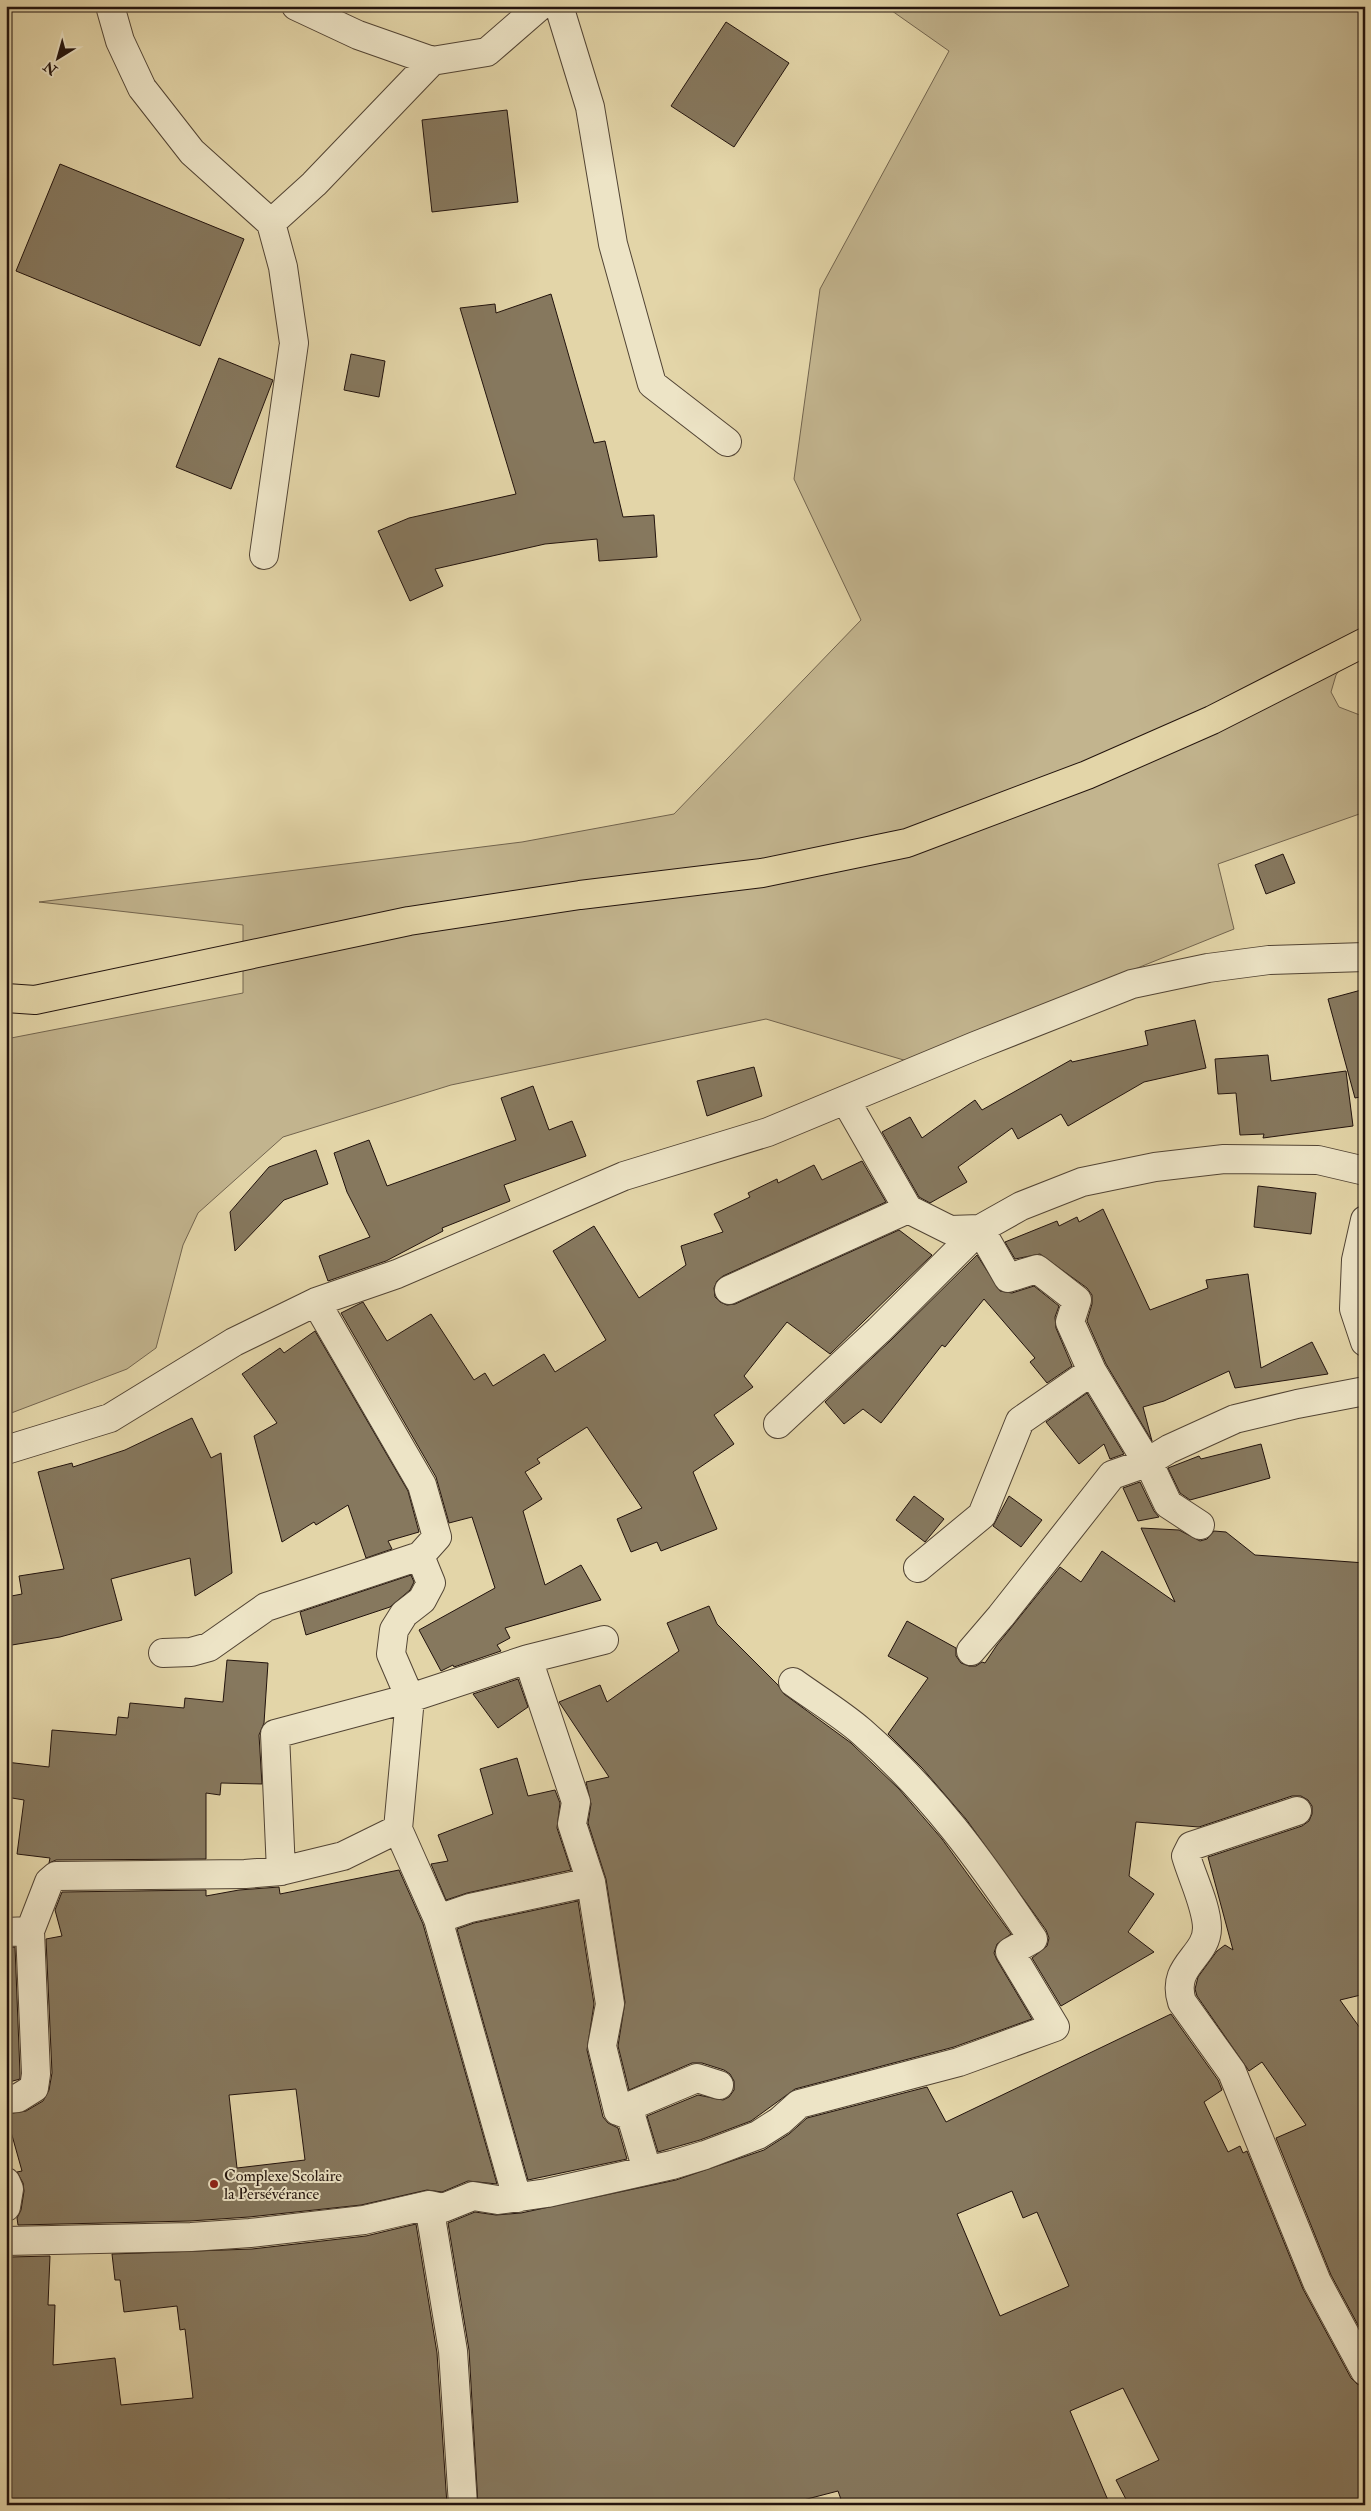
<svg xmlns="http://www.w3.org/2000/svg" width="1371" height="2511" viewBox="0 0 1371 2511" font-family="'IM FELL Double Pica',serif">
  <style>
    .green { fill: #c2b48e; stroke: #72644e }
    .building { fill: #86785e; stroke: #22130d; fill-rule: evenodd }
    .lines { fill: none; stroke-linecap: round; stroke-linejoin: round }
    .minor-casing { stroke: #524434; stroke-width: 30 }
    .major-casing { stroke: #22130d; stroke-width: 30 }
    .minor { stroke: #ede4c6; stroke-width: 28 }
    .major { stroke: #e3d5a8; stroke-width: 28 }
    .poi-dot { fill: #8f2418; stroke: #ede4c6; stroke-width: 2 }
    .labels { text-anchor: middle; stroke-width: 4; stroke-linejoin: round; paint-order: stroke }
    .poi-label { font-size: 16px; fill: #22130d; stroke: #ede4c6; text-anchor: start }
  </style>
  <rect width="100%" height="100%" fill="#e3d5a8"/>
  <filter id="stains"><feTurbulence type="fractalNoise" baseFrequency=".004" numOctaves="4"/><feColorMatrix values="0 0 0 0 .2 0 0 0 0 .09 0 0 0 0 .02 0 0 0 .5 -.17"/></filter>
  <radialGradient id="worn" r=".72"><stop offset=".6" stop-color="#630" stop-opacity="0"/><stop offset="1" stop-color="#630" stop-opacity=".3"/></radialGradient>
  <path class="green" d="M885,6H1365V635L1336,675L1331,692L1339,707L1365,717V812L1218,864L1234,929L907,1061L766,1019L451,1085L283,1137L198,1213L183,1245L156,1348L127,1369L6,1415V1039L243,993V925L39,902L522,842L674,814L861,620L794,479L820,289L949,51Z"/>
  <path class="building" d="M726,22L789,63L734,147L671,106Z
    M507,110L518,202L432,212L422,120Z
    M60,164L244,239L200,346L16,271Z
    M551,294L594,443L605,441L623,517L654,515L657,557L599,561L597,539L545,544L435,569L443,586L410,601L378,531L409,518L516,494L460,308L495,304L496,313Z
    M351,354L385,361L379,397L344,390Z
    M219,358L273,380L231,489L176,467Z
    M1283,854L1295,883L1266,894L1255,865Z
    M1365,989V1096L1355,1098L1328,999Z
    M1195,1020L1206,1068L1144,1082L1068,1126L1061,1114L1018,1139L1012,1128L958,1167L967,1182L930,1203L919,1197L882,1132L910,1117L922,1138L975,1100L982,1110L1071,1060L1072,1062L1148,1045L1145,1031Z
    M1268,1055L1271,1081L1346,1071L1353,1126L1263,1138L1264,1134L1240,1135L1236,1093L1218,1094L1215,1059Z
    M754,1067L762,1096L707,1116L697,1081Z
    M533,1086L549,1130L572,1121L586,1156L504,1185L510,1201L442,1228L443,1231L386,1261L328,1281L319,1256L370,1237L347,1192L334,1153L369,1140L387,1186L516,1140L501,1098Z
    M316,1150L328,1184L284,1200L235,1251L230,1212L269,1167Z
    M862,1161L886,1202L723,1276L717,1281L714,1288L715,1297L720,1302L727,1305L735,1304L899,1230L932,1255L830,1354L787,1322L744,1376L753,1387L714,1415L734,1444L693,1472L717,1529L661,1551L657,1542L631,1552L617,1519L642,1508L587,1427L537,1459L540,1463L525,1472L542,1499L523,1511L545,1585L581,1565L601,1600L505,1628L510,1638L497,1645L501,1651L454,1667L453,1665L441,1671L419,1630L495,1588L472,1517L449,1523L436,1477L341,1313L363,1302L387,1341L431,1314L474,1380L485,1373L493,1386L544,1354L555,1372L606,1340L553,1251L594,1226L639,1298L686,1265L681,1246L723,1232L714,1214L750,1197L748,1193L777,1179L778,1183L814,1165L822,1180Z
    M1258,1186L1316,1193L1311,1234L1254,1227Z
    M1103,1209L1150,1310L1208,1288L1206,1280L1248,1274L1261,1368L1312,1342L1328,1374L1235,1388L1229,1371L1164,1401L1143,1407L1152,1441L1106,1364L1087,1321L1092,1304V1295L1087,1288L1040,1254L1015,1259L1005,1242L1057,1221L1059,1226L1077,1217L1079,1222Z
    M977,1255L1000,1291L1012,1293L1034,1286L1059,1306L1055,1317L1056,1328L1072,1366L1047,1383L1030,1362L1035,1358L984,1299L945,1347L942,1345L881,1423L863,1409L844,1424L825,1402L890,1341Z
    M315,1331L408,1491L419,1532L388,1541L392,1549L366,1558L348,1505L316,1525L314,1522L282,1542L254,1436L277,1423L242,1374L280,1348L284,1353Z
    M1087,1393L1124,1454L1110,1459L1104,1444L1079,1464L1046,1422Z
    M192,1418L211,1458L221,1453L232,1573L195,1596L190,1558L111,1579L122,1620L60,1637L6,1646V1597L22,1594L19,1576L64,1569L38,1472L72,1463L73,1467L125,1450Z
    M1261,1444L1270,1478L1190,1500L1180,1493L1168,1468L1199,1456L1201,1459Z
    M1140,1482L1154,1511L1159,1517L1138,1521L1123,1488Z
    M914,1496L944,1519L925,1542L896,1520Z
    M1009,1496L1042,1520L1021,1547L993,1526Z
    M1141,1528L1179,1530L1200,1541L1207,1539L1214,1531L1226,1532L1255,1555L1365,1563V1994L1340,2000L1365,2035V2338L1331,2275L1276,2138L1306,2125L1262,2062L1249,2071L1197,1996L1195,1989L1198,1977L1217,1951L1225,1945L1233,1950L1208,1857L1302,1826L1309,1821L1312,1814V1806L1308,1800L1301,1796H1292L1199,1827L1136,1822L1129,1876L1154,1894L1128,1932L1154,1952L1061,2006L1032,1958L1047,1946L1049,1938L1046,1930L966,1819L922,1768L888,1734L928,1678L888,1656L907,1621L956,1648V1656L961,1663L969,1666H976L982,1662L985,1663L997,1645L1060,1567L1081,1582L1102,1551L1175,1602Z
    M411,1575L414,1582L410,1590L390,1607L306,1635L300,1612Z
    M709,1606L717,1624L778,1685L784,1694L851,1743L899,1789L942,1839L1011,1934L997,1944L994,1953L997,1960L1032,2019L954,2047L795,2089L751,2121L700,2140L658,2152L647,2116L698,2095L723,2100L729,2097L734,2090V2081L730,2074L724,2070L702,2063H692L629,2090L618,2046L625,2002L606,1879L588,1823L591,1804L586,1782L609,1777L559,1702L600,1685L607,1702L679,1651L667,1623Z
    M227,1660L268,1663L264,1723L259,1735L262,1784L221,1783L220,1795L206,1793V1859L56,1860L49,1863L50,1858L17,1854L24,1800L6,1797V1762L49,1767L52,1730L116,1735L118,1717L128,1718L130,1703L184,1708L185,1698L223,1702Z
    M518,1679L528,1707L498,1728L473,1694Z
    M517,1758L528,1796L555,1790L560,1803L557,1828L571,1870L467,1893L446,1900L431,1864L448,1861L438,1835L493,1814L480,1769Z
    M399,1870L423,1924L497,2184L468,2181L442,2192L427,2190L361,2205L249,2217L190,2221L18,2225L17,2218L21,2210L24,2191L23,2183L17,2172L22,2171L6,2114L26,2111L43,2101L49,2090L52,2073L46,1939L62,1936L55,1910L62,1892L206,1890V1896L239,1890L279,1887L280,1894ZM296,2089L305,2160L237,2168L229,2095Z
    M578,1901L594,2004L587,2050L603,2117L608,2123L618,2128L627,2159L528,2180L457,1929L474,1923Z
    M15,1947L20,2073V2079L6,2083V1948Z
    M1171,2014L1218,2080L1222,2090L1204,2102L1228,2152L1240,2146L1243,2153L1247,2151L1303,2289L1351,2378L1357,2384L1365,2387V2505H1129L1116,2480L1159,2460L1123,2388L1070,2411L1110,2505H843L838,2491L784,2505H478L469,2350L448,2223L475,2212L496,2215L521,2213L676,2180L764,2150L789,2134L807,2118L927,2087L946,2122ZM1012,2191L1023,2218L1037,2212L1069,2286L1000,2316L957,2214Z
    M416,2224L437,2353L447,2505H230V2499L175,2505H6V2359L10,2257L50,2256L48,2305H55L53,2365L115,2358L121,2405L193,2398L185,2329L180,2330L177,2306L124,2312L120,2280H115L112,2254L252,2249L366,2236Z"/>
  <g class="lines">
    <g class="minor-casing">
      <path id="minor" d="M110,6L120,41L142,88L192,152L271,223L283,267L294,343L264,555
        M296,6L358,35L432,61L487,52L540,6
        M559,6L590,107L613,244L652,384L727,442
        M271,223L314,184L432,61
        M846,1101L908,1209L950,1230L980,1229L1008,1278L1037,1269L1077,1300L1070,1322L1092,1371L1153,1472L1168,1504L1200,1525
        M1365,1220L1356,1260L1354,1309L1365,1342
        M729,1290L908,1209
        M778,1424L879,1330L980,1229L1021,1206L1082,1182L1155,1167L1224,1159L1318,1160L1365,1171
        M6,1450L110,1418L234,1342L316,1302L397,1274L624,1176L768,1132L975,1046L1132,984L1208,968L1269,960L1365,957
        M420,1556L431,1583L422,1600L404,1614L394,1630L391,1654L410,1698L398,1829L438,1919L517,2198
        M918,1568L982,1515L1020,1421L1092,1371
        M971,1651L1001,1616L1112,1475L1146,1463L1169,1449L1235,1419L1297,1404L1365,1391
        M163,1653L191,1652L209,1647L266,1607L420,1556L437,1537L422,1485L316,1302
        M528,1659L576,1802L572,1824L591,1882L610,2004L602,2046L618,2111L631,2116L647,2170
        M1297,1811L1191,1846L1186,1856C1192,1877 1207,1907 1207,1928C1207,1957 1170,1965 1182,2002L1232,2072L1317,2282L1365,2371
        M281,1871L275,1734L410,1698L528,1659L604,1640
        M438,1919L470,1908L591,1882
        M6,1932L30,1931
        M6,2099L18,2098L34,2088L36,2074L30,1931L49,1882L56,1876L245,1874L281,1871L343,1856L398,1829
        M618,2111L697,2078L719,2085
        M6,2182L9,2189L6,2207
        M429,2205L453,2351L463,2505
        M6,2241L191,2237L250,2233L364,2220L429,2205L443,2208L473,2196L498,2200L547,2193L672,2165L705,2155L758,2135L780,2121L799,2104L959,2062L1055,2027L1010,1952L1033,1939C981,1861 932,1793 861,1731C840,1713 815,1698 793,1682"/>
    </g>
    <g class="major-casing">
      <path id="major" d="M6,998L35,1000L409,921L580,895L762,873L907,843L1087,775L1212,720L1365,642"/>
    </g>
    <use href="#minor" class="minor"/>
    <use href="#major" class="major"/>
  </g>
  <circle class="poi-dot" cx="214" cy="2184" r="5"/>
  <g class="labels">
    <g class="poi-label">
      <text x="224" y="2181">Complexe Scolaire<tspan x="224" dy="18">la Persévérance</tspan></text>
    </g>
  </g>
  <rect width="1371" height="2511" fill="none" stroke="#e3d5a8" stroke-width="25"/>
  <rect x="8" y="8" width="1356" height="2496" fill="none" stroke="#22130d" stroke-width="2.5"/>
  <rect x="12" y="12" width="1346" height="2486" fill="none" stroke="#22130d"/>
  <g transform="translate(58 58) rotate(217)" stroke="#ede4c6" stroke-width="4" paint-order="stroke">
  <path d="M0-4L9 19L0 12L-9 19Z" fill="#22130d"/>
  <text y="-8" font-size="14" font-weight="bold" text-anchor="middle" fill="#22130d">N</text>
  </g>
  <rect width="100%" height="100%" filter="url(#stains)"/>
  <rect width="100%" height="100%" fill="url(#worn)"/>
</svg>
